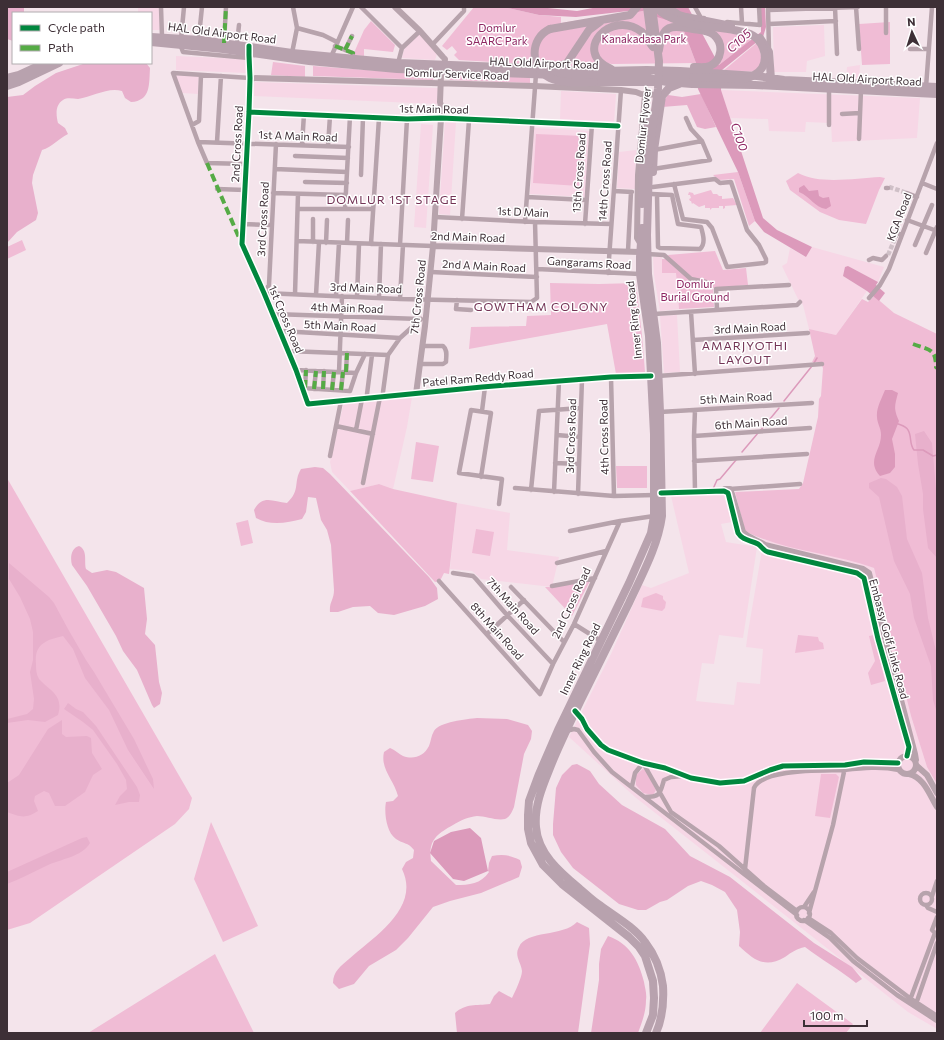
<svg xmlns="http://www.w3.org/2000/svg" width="944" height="1040" viewBox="0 0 944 1040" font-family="Commissioner,sans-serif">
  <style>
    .built { fill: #f7d7e6 }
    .green { fill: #f0bcd5 }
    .forest { fill: #e8b0cc }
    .water { fill: #dc9abb }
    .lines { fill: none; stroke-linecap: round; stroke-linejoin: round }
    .stream { stroke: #dc9abb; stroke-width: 1.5 }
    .minor-tunnel { stroke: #cfc0c7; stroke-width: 4.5; stroke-dasharray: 4.5 2; stroke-linecap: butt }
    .minor { stroke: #b7a3ac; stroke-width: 4.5 }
    .tertiary { stroke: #b7a3ac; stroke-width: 6 }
    .primary { stroke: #b8a2ae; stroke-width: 8 }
    .primary-bridge { stroke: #b8a2ae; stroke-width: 8 }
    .quiet { stroke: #55ab45; stroke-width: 4; stroke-dasharray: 8 4; stroke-linecap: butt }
    .cycleway-casing { stroke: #fff; stroke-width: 8 }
    .cycleway { stroke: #00873e; stroke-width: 5 }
    .labels { text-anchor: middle; stroke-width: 3; stroke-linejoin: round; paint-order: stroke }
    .park-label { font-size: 11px; fill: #8e2662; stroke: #fff }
    .street-label { font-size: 11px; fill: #3d2f36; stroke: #fff }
    .water-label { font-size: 12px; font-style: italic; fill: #902965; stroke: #fff }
    .neighbourhood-label { font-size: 12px; letter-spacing: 1px; fill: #733355; stroke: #fff }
  </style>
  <rect width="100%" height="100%" fill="#f4e4eb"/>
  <path class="built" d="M138,7H160V30H151V13H138Z
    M824,25L825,56L807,61L806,72H774L773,27Z
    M420,33L437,54L435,60L402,58L404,49Z
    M176,56L246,59V73L176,70Z
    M860,65L859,80L846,79L847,67Z
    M175,75L199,76L198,94L182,93Z
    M254,82L438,88L437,104L254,96Z
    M721,90L920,98L917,138L832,142L831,123L806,122L805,132L769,131L768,119L730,118Z
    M561,91L616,94L614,122L560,119Z
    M445,121L456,122L450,215L439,214Z
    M421,124L433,125L426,228L414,227Z
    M534,128L590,131L586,197L530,194Z
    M636,150L635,189L617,188L619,152Z
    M812,247L884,267L878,282L848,266L843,276L867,291L836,335L809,329L803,305L798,299L782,266L787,263L790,248L806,257Z
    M653,257H662V273L676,272L679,309L660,311L654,275Z
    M677,315L680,372L664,373L660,316Z
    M412,397L407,427L393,489L379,484L350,491L332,472L330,462L344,402Z
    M723,493L732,522L721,524L726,542L757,547L743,638L719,635L714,664L702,663L696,701L734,705L737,682L760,684L763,649L746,647L748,632L762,550L761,539L858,562L874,568L911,716L927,767L937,784V1029L908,1012L635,797L569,737L611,654L642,585L651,588L689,573L671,496Z
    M457,503L510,513L507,550L559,557L552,587L481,579L472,571L450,569Z"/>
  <path class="green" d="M474,7H503L539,15L561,17V23L580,20L587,27L564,61C548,66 529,64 512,63C494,62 476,61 459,60L454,55L457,52L452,46L447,50L442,46Z
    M652,9L674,22L684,31L696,63L612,64L596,61L599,66H571L570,64L594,29L605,23L632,17L638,12Z
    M371,21L395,45L393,52L364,49V56L353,55L364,30Z
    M890,22V64L862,65L859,24Z
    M710,29L749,37L750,41L719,65L718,62L723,55Z
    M759,41L763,72L723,71Z
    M273,62L305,66V77L271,75Z
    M313,66L434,75L433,80L313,76Z
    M451,75L530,77V83L450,80Z
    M536,134L582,136L579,186L533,183Z
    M738,172L755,221L749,226L734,179L719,180L713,175Z
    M798,173C820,185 856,178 880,177L885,178L879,190L866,224L839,220L820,212L790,190L786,181Z
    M711,190L713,194H717L719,196H722V199L733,198L737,205L725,206V208L723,209V206H719V208H712L710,210V208H705V205L699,207L693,203L692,204L691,201H690L689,199L691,198L690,195H688L689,192L693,193L694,195Z
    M22,240L26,250L7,259V247Z
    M715,251L723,270L746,268L748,285L713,288L714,307L679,309L676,273H662V259H669L668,255Z
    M550,283L599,284L636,283L642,335L645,372L616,374L607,324L469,349L471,327L526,326L527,316L551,315Z
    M874,296L894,313L937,334V784L927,767L911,716L874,568C833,553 783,551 745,531L735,492L799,489L803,483L818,417L819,399L821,396L823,368L820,362H812L815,356L809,329L836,335L862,299L868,302Z
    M416,442L439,446L433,482L411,479Z
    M616,466H647V488H617Z
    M7,478L192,798L189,809L175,824L30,923L7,930Z
    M379,484L393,489L457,503L449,574L444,573L440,581L435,582L350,491Z
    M248,520L253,543L241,546L236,523Z
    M476,529L494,532L490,556L472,553Z
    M590,581L572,616L545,587H552Z
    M656,593L663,596V599L666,602L665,608L662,611L641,607L643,598Z
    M798,635L818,637L819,641L823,643L824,649L795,653Z
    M874,635L885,681L871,685L868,673L875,661L869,636Z
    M643,769L646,771L656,790L653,795L643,793L636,785V775Z
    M821,774H836L839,777L830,818L815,816Z
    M211,822L258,926L223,942L194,879Z
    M215,954L254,1033H88Z
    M797,983L853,1024L846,1033H760Z"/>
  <path class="forest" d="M7,7H24V13H13V41L7,39Z
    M86,63H146L150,68C149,84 151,101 131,102L125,98L122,91C107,87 93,97 78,99C73,99 68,97 63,100C55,105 56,115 58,123L65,128L68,134C58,139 52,147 42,150L33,175L32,183L38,213L36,220L17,232L7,243V97L23,95L35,86L56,73Z
    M701,94L716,127L705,129L697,127L687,105L662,107L663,102L668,95L682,97Z
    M924,431L932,443L937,501V558L928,548L923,509V494L918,464L915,434Z
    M315,467L323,468L330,474L429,577L437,588L438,599L425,606L394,615L378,613L370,606L353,607L338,612H330C329,602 334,600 334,590L331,545L327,530L321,520L316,498L308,497L306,512L302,519C287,523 270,526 256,518L254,510C263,494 273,502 287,503C301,490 293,482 301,469Z
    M881,478L886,479L897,487L902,496L907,539L922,573L928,618L937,655V713L933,700L931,666L914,618L910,594L894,561L879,497L869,488V483Z
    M79,546C88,550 84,561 86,569L92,573L107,570L116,572L144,588L147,619L145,634L155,645L159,682L162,693L160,704L154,708L152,705L137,670L123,651L116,636L87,586L72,565C70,558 71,548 79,546Z
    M9,563L49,597L54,603L68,629L86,660L94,672L134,739L153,779L154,789L128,750L109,710L85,678L73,649L63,636C46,640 34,644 36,664C36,669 36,674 39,679C50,691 64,695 58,715L45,722L28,720L7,723V719L27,714L33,709L34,699L30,672L33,660V632L30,619L20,597L9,579Z
    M68,703L76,709L83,712L96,726L137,787L140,795L139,802H129L115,805L120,796L127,789L126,780L117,764L93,730L83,722L64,709Z
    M477,718L507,719L528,725L532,731L531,739L524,754L514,807C512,812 510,817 505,819C497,821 485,816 477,816C468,817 461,820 453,825C437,834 428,840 431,861L456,885C469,885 481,884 489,872L488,871L489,863L492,856C503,854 510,855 520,860L522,867L519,877L481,893L450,901L433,907L408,938L396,950L369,966L354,984L339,989L333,983C333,971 341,966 349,959C374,937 421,908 402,869L406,862L413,858L414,850C408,842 403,844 396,839C386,832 384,812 386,802L393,801L398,796C394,780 380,769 384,752L390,748C395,750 399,754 403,756C414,760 424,756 429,746C431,741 431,736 434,731C439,722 467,719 477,718Z
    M62,720V734L66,737L87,736L91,738L92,753L102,769L93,775L85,792L65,806H55L49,793L44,791L35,796L34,801L38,811C25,819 21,817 7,812V783L19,775L48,729Z
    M577,764L590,771L599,784L622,805L665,829L690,856L730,877L814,943L852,967L862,979L856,983C840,970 822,960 805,947C796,949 792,952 785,957C765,969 754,960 739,946L740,932L737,910L725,892L712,885L701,881L688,886L667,900L660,902L646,910H638L619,904L573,868L561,852L553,835V824L556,788L562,775L572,765Z
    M87,837L90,843C82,857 60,859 46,866C33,872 20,879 7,884V872L82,838Z
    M577,922L589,928L590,944L578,1033H457L455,1013C466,1003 476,1006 490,1004L494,996L499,991L512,998C515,992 522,977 522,971C521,962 514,956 519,947C526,930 563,937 577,922Z
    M608,936C629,943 639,961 644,982C645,988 647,994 646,1000C646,1012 642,1022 638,1033H591L599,980V964L601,949Z"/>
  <path class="water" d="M503,7H538L577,11L598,7H688L719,65L761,32V7H765L766,27L763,37L722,70L721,90L763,218L777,230L812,247L806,257L764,232L755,221L738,172L698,89L696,63L684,31L674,22L657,17L652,9L638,12L628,11L576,17L539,15Z
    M804,185L809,191L818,190L819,196L823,198L829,197L831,206L826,209C814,207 811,197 799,192V188Z
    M848,266L878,282L876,285L885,293L879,301L867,291L843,276L845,267Z
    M885,390H892L898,393C895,405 893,408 899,421L892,439L895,454V467L890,473L880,476C866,460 881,451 881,435C881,428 877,423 877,417C876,408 882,398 885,390Z
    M470,828L481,838L488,871L464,881L453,879L430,853L434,841L451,832Z"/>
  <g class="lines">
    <path class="stream" d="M814,363L817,358
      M784,401L812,366
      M896,423C900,425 906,426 908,430C912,436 909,444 914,450H923L933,456L937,455
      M760,431L779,408
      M742,452L758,433
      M713,489L717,480L720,479L736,460"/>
    <path class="minor-tunnel" d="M889,187L907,193
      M888,255L896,236"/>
    <path class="minor" d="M161,7L162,37
      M361,7L402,48
      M695,7L701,18H704
      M741,7L742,23
      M768,7L769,51
      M835,7L837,54
      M856,7L859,49
      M886,7V33
      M769,10L858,7
      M727,22L760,25L759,7
      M769,24L836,21
      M297,28L323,35L337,42
      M181,39L184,7
      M201,40L199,36L202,7
      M224,43L226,7
      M180,44L183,52L249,58
      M237,44L239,25
      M432,45L464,11V7
      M335,46L353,53L352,56
      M910,49H929
      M345,50L352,36
      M292,53L297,28L293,7
      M331,57L353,7
      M398,63L402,48L420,31
      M926,87L932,7
      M829,88V125
      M249,112L407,119L441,118L618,126
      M842,114L860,113
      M192,125L199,121L201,75
      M859,139L861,90
      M198,142L349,147
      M217,142L221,76
      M302,145L304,114
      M328,146L330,116
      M654,150L702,141
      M295,156L348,158
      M246,164L207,163L198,142L173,73L250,78L242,244L264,293L296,370L308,404
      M275,169L347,172
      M653,169L710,160L702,141L691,129L686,118
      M361,175L363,117
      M305,182L347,183
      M922,183L937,189
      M653,187L715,179L720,183L731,182L747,230L759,245L766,259V262L764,263L727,267L712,228L707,222L683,219L674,184
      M886,188H888
      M217,189L245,190
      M614,191L632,192
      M273,193L346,195
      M907,193L917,197
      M652,194L672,195L678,224L701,227C703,234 706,244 700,249L660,248L658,247L657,195
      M527,197L586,200
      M298,209H373
      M345,209L350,116
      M435,217L535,222L611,224
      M462,219L469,120
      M907,220L937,231
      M525,222L536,74
      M242,224L272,225
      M585,224L592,124
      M896,236L897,233L902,235
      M297,241L433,246
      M313,242V219
      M326,243L327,220
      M347,243L348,220
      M371,244L379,118
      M400,245L407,119
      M915,245L932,205
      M628,251L631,192
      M926,253L937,227
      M647,254L664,255L691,279L706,282
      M869,260L873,258L882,260L886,256
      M537,269L640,274
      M431,272L537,277
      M608,273L621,90
      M264,293L400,299L531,302L537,298L535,222
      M264,293L269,285L276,144
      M295,294L298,194
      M316,295L319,242
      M336,296L339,243
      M357,297L359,244
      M379,298L381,244
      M869,298L880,285L889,269L937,143
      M400,299L403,245
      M457,300L456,309L471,310
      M717,310L716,289L789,285
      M691,312L695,374
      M273,314L420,319
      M654,314L797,305L800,302
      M280,331L400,338
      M693,340L808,333
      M288,351L388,355
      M420,364H443L446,362C446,356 448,350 443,346H422
      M296,370L356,373
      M339,372L342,296
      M346,372L347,353
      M658,376L822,364
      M611,377L614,496
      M303,388L350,391L356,373L365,354
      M305,388L306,370
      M314,389L316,371
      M323,389L324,371
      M332,390L334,372
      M341,390L343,372
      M383,392L388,355L400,338L421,319
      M367,394L372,355
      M482,411L485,387
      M660,412L812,403
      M336,426L373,434
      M356,430L362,399
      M557,435L580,437
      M694,436L810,428
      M330,456L341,401
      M694,461L807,454
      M555,463L579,464
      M481,477L491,413L471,410L459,473L502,479L499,504
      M363,483L380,397
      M515,488L614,496L655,495
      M730,489L800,484
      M531,490L539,411L581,408
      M554,492L559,381
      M695,492L694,436L695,410
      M578,494L582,379
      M570,531L620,521L654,516
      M557,563L606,551
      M453,573L473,576L476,579L507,615L553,664
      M439,581L540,694L553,664L574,624L620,521
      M552,586L595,578
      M511,587L564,642
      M574,624L601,641
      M487,634L524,600
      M575,711L582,719L587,729L601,745L608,750L643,763L665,768L691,778L720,783L744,781L770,770L783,766L845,765L864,762L898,763
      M566,731L574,729L578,730L594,752L612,772L797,915
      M632,786L635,773L643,763L671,812L719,846L764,886L797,911
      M645,797C661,797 660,793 664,780L671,777L683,776
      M745,869L754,788C763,768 825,771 844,770C862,768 881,766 899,770
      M920 899a6 6 0 1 1 12 0a6 6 0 1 1-12 0Z
      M932,896L937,881
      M926,905L928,908L937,912
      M804,907L814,892
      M796 914a7 7 0 1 1 14 0a7 7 0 1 1-14 0Z
      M809,913L833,825L845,767
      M808,918L831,933L857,958L911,999L937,1016
      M804,920L830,938L853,961L897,995L937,1021
      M935,933L932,930L937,917
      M910,1000L935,933
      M916,1004L937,943"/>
    <path class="tertiary" d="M395,7L420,31L443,57L445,59L444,69
      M249,50L250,78L534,86L621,90L636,92L641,94L660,95
      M640,243L637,238L638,175L645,95
      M433,246L640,252
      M416,394L425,326L433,246L441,118V106L440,102L441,75L444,70
      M308,404L482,387L611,377L651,376
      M725,489H730L732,494L743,532C748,538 758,540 765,545L863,569L869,573L886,642L915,754L916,760
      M661,493L724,491L728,493L738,533C743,541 751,540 758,544C762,547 764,551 768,552L857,573L864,578L878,639L909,747L907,756
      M898 765a9 9 0 1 1 18 0a9 9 0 1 1-18 0Z
      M917,766L927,775L937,793
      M909,774C924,777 930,796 937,807"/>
    <path class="primary" d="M647,7L652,45
      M667,7L679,15L686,17L731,26
      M550,29L624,16L630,15L637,7
      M151,37L201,40L292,53L398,63L603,71L647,70L680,71L757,76L784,80L937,87
      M760,38L769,52L771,79
      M151,42L223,49L309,61L397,69L584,76L644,77L667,82L692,84L755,85L937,94
      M659,50C662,24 671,25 693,29C700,30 708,30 714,35C724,44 722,60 710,66C705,68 699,67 694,67
      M556,67L567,63L589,30L601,21
      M611,69C571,52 611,8 642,32C646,36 649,42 653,47
      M661,77H693
      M7,78L19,75L45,63
      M594,82H656
      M7,86L19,82L59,63
      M649,164L647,235L648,274L657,343L660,412L662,516C658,546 642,575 629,603C613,635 597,668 581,700C571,721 561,741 552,763C544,783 534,804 536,827C538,854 560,872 580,889C587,895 593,901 601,906C616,917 634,927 645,942C655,955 661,970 663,986C664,1003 663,1017 656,1033
      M653,172L654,150L662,96L669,88L679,84
      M642,204L643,164
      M642,228L640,257V274L649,336L654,434V516L651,533L629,583L558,730L539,774L529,801L528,815V829L531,843L543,865L562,884L629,937L639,947L645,956L653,981L654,998L653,1015L646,1033"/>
    <path class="primary-bridge" d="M656,7C675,30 723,24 750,34C762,39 769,56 762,68C757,75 751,77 744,79L693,77
      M550,29C529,38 530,69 550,78C563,84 580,82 594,82
      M643,164L647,121
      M649,164L652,132L658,89L659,61L652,7"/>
    <path class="quiet" d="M224,43L226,7
      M335,46L353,53L352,56
      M345,50L352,36
      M207,163L240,240
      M913,344C929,350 936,348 936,367L937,368
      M346,372L347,353
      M305,388L306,370
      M314,389L316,371
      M323,389L324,371
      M332,390L334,372
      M341,390L343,372"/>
    <g class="cycleway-casing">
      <path id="cycleway" d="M249,46V55L250,78L249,112L242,244L264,293L296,370L308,404L482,387L611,377L651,376
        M249,112L407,119L441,118L618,126
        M661,493L724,491L728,493L738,533C743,541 751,540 758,544C762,547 764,551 768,552L857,573L864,578L878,639L909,747L907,756
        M575,711L582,719L587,729L601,745L608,750L643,763L665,768L691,778L720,783L744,781L770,770L783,766L845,765L864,762L898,763"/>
    </g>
    <use href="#cycleway" class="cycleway"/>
  </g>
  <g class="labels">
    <g class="park-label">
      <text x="497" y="32">Domlur<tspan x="497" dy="13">SAARC Park</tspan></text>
      <text x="644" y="43">Kanakadasa Park</text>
      <text x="695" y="288">Domlur<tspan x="695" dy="13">Burial Ground</tspan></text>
    </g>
    <g class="street-label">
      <text transform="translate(222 33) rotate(7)" y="4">HAL Old Airport Road</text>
      <text transform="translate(544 63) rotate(2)" y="4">HAL Old Airport Road</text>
      <text transform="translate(457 74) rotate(2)" y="4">Domlur Service Road</text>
      <text transform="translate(867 79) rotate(3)" y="4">HAL Old Airport Road</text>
      <text transform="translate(434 109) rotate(1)" y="4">1st Main Road</text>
      <text transform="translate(643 125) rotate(-84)" y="4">Domlur Flyover</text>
      <text transform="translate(298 136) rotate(2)" y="4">1st A Main Road</text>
      <text transform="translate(237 144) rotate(-87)" y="4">2nd Cross Road</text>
      <text transform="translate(579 173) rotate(-86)" y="4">13th Cross Road</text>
      <text transform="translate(605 181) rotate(-86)" y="4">14th Cross Road</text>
      <text transform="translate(523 212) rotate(3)" y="4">1st D Main</text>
      <text transform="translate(899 217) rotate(-69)" y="4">KGA Road</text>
      <text transform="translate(263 219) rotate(-87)" y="4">3rd Cross Road</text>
      <text transform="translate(468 237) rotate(2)" y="4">2nd Main Road</text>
      <text transform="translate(589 263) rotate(3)" y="4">Gangarams Road</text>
      <text transform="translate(484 266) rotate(3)" y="4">2nd A Main Road</text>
      <text transform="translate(366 288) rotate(2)" y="4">3rd Main Road</text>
      <text transform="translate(418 297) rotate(-84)" y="4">7th Cross Road</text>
      <text transform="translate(347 308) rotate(2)" y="4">4th Main Road</text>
      <text transform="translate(286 319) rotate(67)" y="4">1st Cross Road</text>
      <text transform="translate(634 320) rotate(-96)" y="4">Inner Ring Road</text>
      <text transform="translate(340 326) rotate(3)" y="4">5th Main Road</text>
      <text transform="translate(750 328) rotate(-3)" y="4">3rd Main Road</text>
      <text transform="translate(478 378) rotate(-5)" y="4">Patel Ram Reddy Road</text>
      <text transform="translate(736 398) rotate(-3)" y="4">5th Main Road</text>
      <text transform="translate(751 423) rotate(-4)" y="4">6th Main Road</text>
      <text transform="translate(571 436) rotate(-88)" y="4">3rd Cross Road</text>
      <text transform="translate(604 437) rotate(-91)" y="4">4th Cross Road</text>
      <text transform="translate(571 603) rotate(-65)" y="4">2nd Cross Road</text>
      <text transform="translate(513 606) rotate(48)" y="4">7th Main Road</text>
      <text transform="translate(497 631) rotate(48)" y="4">8th Main Road</text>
      <text transform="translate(889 639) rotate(75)" y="4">Embassy Golf Links Road</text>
      <text transform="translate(580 659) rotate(-64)" y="4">Inner Ring Road</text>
    </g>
    <g class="water-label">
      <text transform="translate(739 41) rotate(-43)" y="4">C105</text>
      <text transform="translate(739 137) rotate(71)" y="4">C100</text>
    </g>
    <g class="neighbourhood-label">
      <text x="392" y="204">DOMLUR 1ST STAGE</text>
      <text x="541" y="311">GOWTHAM COLONY</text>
      <text x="745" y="350">AMARJYOTHI<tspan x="745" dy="14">LAYOUT</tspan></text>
    </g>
  </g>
  <rect width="944" height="1040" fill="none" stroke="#3d2f36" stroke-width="16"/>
  <rect x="12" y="12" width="140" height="52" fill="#ffffff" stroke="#b1acaf"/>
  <rect x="20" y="25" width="20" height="6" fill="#00873e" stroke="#b1acaf"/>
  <text x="48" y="32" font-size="12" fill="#3d2f36">Cycle path</text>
  <rect x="20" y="45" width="20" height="6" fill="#55ab45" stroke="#b1acaf"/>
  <text x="48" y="52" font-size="12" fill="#3d2f36">Path</text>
  <g transform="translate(912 32) rotate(356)" stroke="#ffffff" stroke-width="3" paint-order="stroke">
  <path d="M0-3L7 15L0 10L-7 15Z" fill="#3d2f36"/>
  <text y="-6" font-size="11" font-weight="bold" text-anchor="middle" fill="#3d2f36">N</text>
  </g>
  <path d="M804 1020v6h63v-6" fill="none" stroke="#3d2f36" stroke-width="2"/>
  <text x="810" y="1020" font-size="12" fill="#3d2f36" stroke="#ffffff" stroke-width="3" paint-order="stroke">100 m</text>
</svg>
